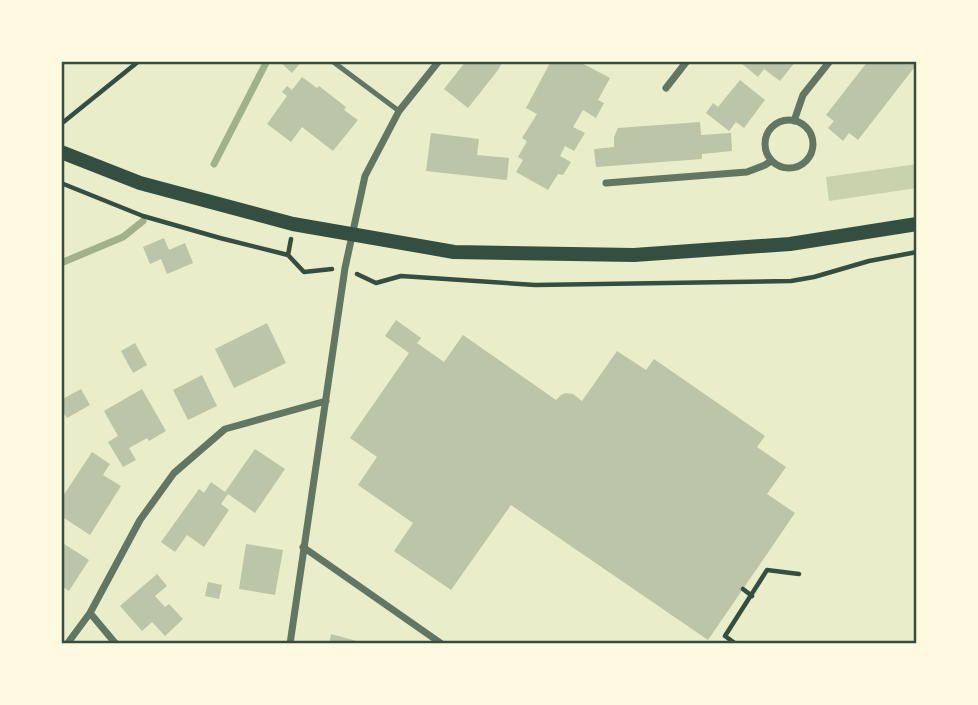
<svg xmlns="http://www.w3.org/2000/svg" width="978" height="705" viewBox="0 0 978 705" font-family="Commissioner,sans-serif">
  <style>
    .green { fill: #cad2ad }
    .lines { fill: none; stroke-linecap: round; stroke-linejoin: round }
    .stream { stroke: #a3b18a; stroke-width: 7 }
    .building { fill: #bcc5a7 }
    .path { stroke: #344e41; stroke-width: 4.5 }
    .service { stroke: #617663; stroke-width: 5 }
    .minor { stroke: #617663; stroke-width: 7 }
    .secondary { stroke: #344e41; stroke-width: 14 }
    .neatline { fill: none; stroke: #344e41; stroke-width: 2.5 }
  </style>
  <rect width="100%" height="100%" fill="#e9edc9"/>
  <path class="green" d="M917,164V188L829,201L826,177Z"/>
  <g class="lines">
    <path class="stream" d="M214,164L267,61
      M61,263L123,237L143,221"/>
  </g>
  <path class="building" d="M279,61H302L292,73Z
    M466,61H503L498,70L468,108L444,89Z
    M551,61H578L610,78L598,100L604,103L596,118L583,110L573,127L585,133L574,151L565,146L560,156L571,162L563,175L558,174L548,190L516,172L523,160L518,157L527,141L522,138L537,114L526,108Z
    M742,61H796L780,81L764,69L758,77L741,63Z
    M868,61H917V64L858,140L849,133L843,141L828,128L834,121L826,115Z
    M302,77L317,88L319,86L346,107L344,110L358,120L333,151L302,127L291,142L267,124L287,96L282,92L287,86L292,90Z
    M740,80L765,100L744,128L736,122L729,131L706,113L713,103L718,107Z
    M700,122L701,135L731,133L732,151L702,154V159L596,167L594,149L614,147V137L618,128Z
    M431,133L479,139L477,155L509,158L507,180L426,171Z
    M164,238L169,250L185,243L193,263L167,274L161,259L150,264L143,247Z
    M396,320L421,338L417,343L444,362L463,335L556,400L561,395L566,393L573,394L582,401L617,351L646,370L654,359L765,436L757,447L786,467L767,494L795,513L708,640L511,505L451,590L394,551L413,523L358,485L377,457L350,438L409,353L385,336Z
    M267,323L286,363L234,388L215,349Z
    M135,343L147,365L133,373L121,351Z
    M202,375L217,406L188,420L173,390Z
    M81,389L90,405L67,418L61,409V400Z
    M142,389L166,431L149,441L147,438L129,448L136,460L123,467L108,442L118,436L104,411Z
    M255,449L285,469L255,513L228,494L221,504L229,510L204,547L187,535L175,552L161,542L199,489L204,493L211,482L225,492Z
    M92,452L110,464L103,475L121,486L90,535L61,516V499Z
    M61,542L89,560L69,591L61,586Z
    M246,544L283,550L275,595L239,589Z
    M157,574L167,586L155,596L165,607L169,604L183,619L165,636L152,622L142,631L120,606Z
    M208,582L222,585L219,599L205,596Z
    M331,634L364,643V644H329Z"/>
  <g class="lines">
    <path class="path" d="M61,124L139,61
      M61,183L143,216L220,238L288,255L304,272L332,269
      M288,255L291,239
      M357,274L376,283L401,276L535,285L791,281L814,277L869,261L917,252
      M743,589L752,596
      M736,644L725,636L767,570L799,574"/>
    <path class="service" d="M332,61L399,111"/>
    <path class="minor" d="M666,88L687,61
      M765 144a24 24 0 1 1 48 0a24 24 0 1 1-48 0Z
      M794,121L803,95L830,61
      M606,183L747,172L765,165L771,161
      M303,547L442,644
      M90,613L116,644
      M67,644L90,613L140,520L174,473L225,429L326,401
      M290,644L345,268L365,176L399,111L439,61"/>
    <path class="secondary" d="M61,152L140,183L293,224L454,252L634,255L790,244L917,224"/>
  </g>
  <rect width="978" height="705" fill="none" stroke="#fefae0" stroke-width="126"/>
  <rect x="63" y="63" width="852" height="579" class="neatline"/>
</svg>
